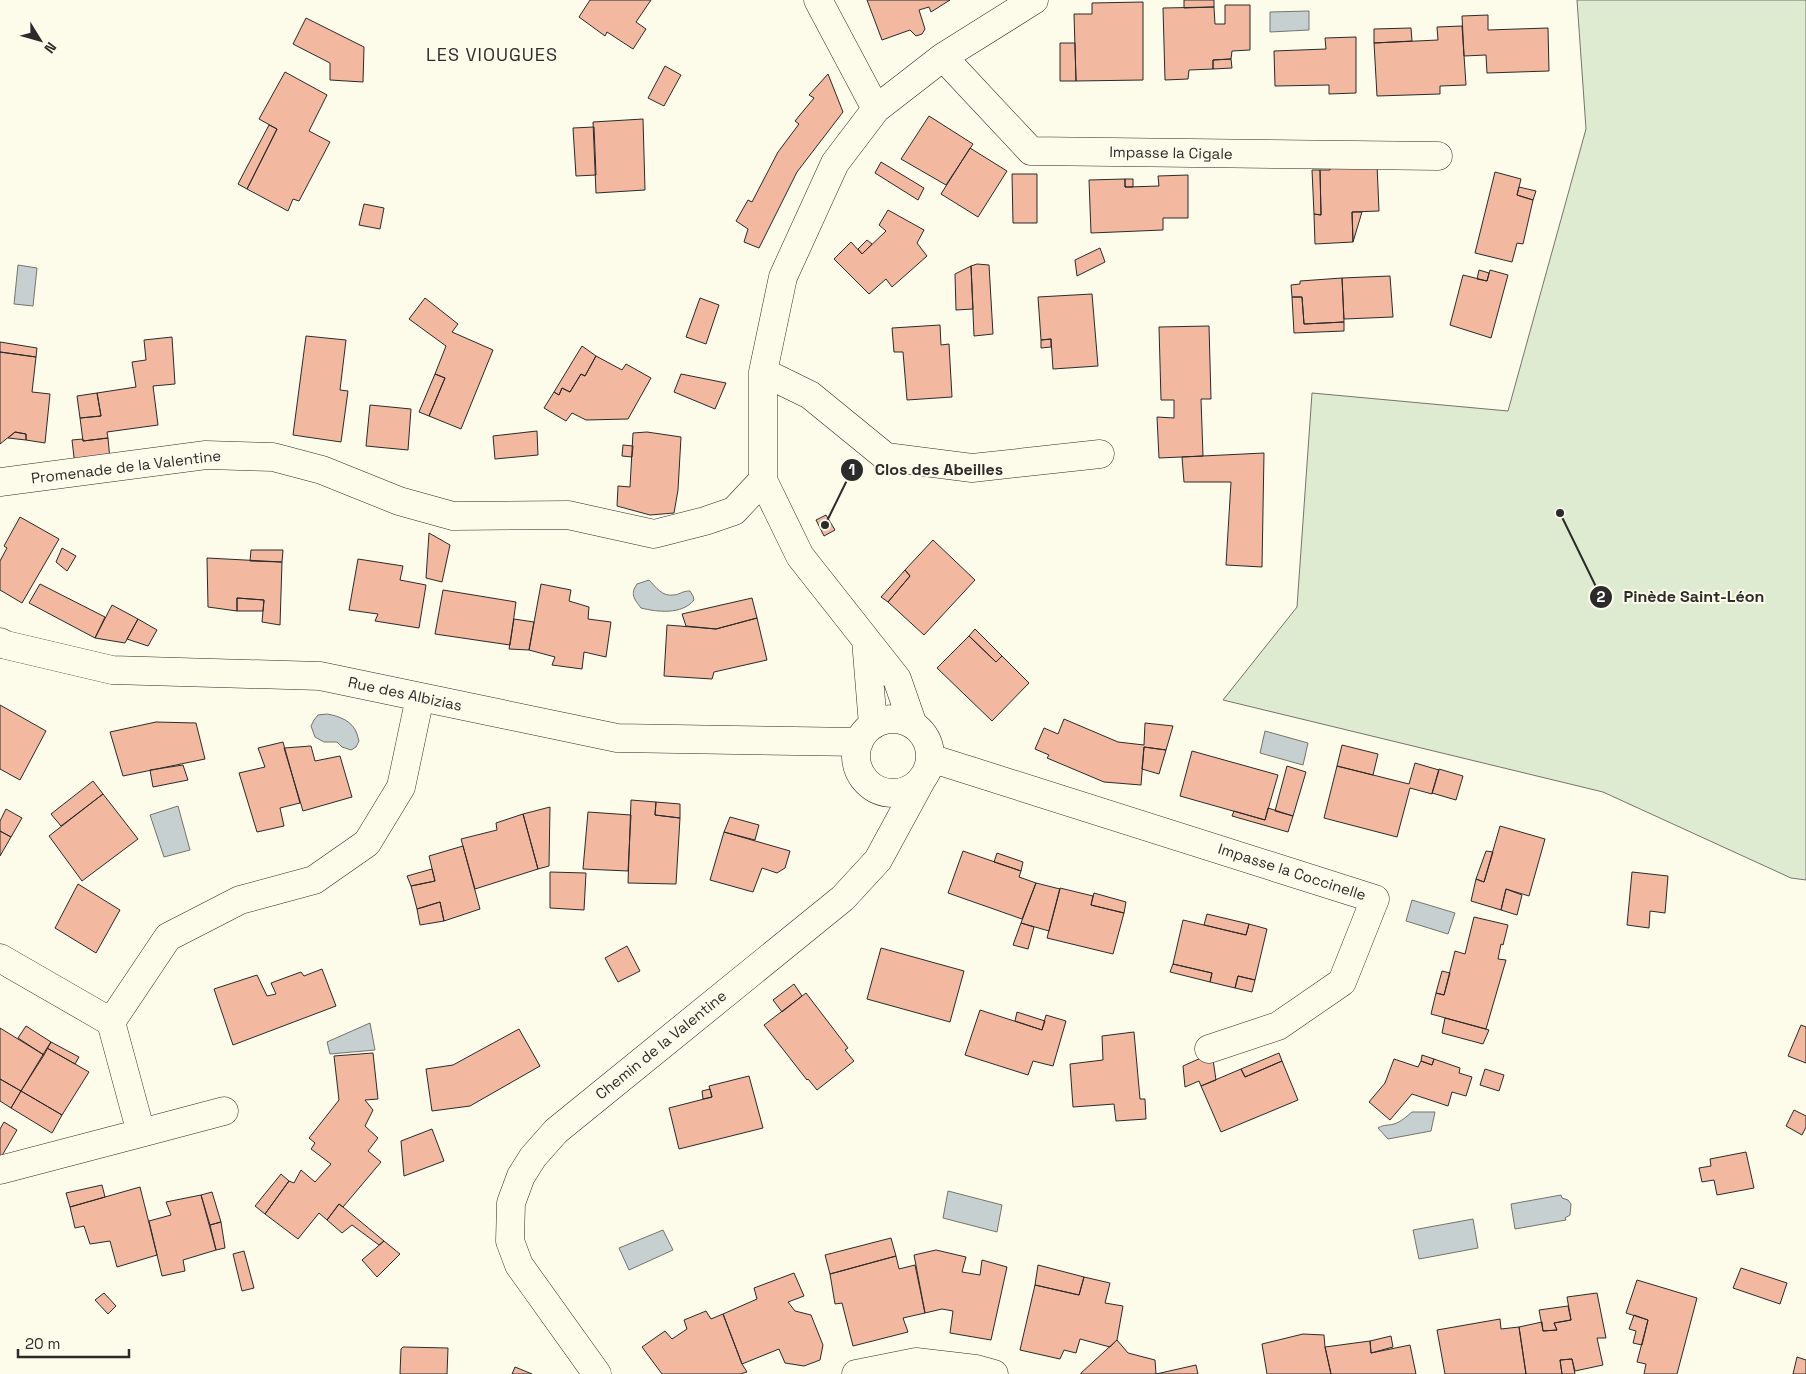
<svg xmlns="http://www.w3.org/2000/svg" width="1806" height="1374" viewBox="0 0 1806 1374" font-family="'Space Grotesk',sans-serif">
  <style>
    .green { fill: #deebd1; stroke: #74746e }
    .water { fill: #c7d0d0; stroke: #74746e }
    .building { fill: #f2b8a0; stroke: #2b2b2b }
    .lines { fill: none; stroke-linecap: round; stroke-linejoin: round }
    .street-casing { stroke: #2b2b2b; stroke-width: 29 }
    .street { stroke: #fdfbea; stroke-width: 28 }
    .labels { text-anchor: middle; stroke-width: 4; stroke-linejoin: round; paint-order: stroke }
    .street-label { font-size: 15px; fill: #2b2b2b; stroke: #fdfbea }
    .quarter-label { font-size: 18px; letter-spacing: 1px; fill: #2b2b2b; stroke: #fdfbea }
    .leader { fill: none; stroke: #2b2b2b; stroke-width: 2 }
    .callout-dot { fill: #2b2b2b; stroke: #fdfbea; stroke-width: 2 }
    .mark-label { font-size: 15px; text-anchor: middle; font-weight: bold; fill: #fff }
    .callout-label { font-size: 16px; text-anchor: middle; font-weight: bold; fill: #2b2b2b; stroke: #fdfbea; stroke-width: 4; stroke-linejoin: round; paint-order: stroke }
  </style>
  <rect width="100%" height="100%" fill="#fdfbea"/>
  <path class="green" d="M1577,0H1806V880L1791,878L1603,792L1223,700L1297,607L1312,393L1508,411L1586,129Z"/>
  <path class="water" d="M1309,11V30L1270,32V12Z
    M18,265L37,268L33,306L14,304Z
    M649,580C656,587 662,597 674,595C681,594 682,591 690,591L693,596L694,600C682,615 657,612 641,608C634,599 630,594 637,584Z
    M327,714C339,716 353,721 357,734C358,736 358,739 359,741L356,747L351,750L342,747L337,742H324L315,737L311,726L314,720L318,715Z
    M1265,731L1308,743L1303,765L1260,753Z
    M178,806L190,850L164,857L150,815Z
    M1412,900L1455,913L1448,934L1406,921Z
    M370,1023L375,1050L330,1054L327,1042Z
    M1412,1112H1435L1431,1131L1388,1139L1378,1128C1385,1124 1387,1126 1394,1124C1401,1122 1407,1116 1412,1112Z
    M948,1191L1002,1205L997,1232L943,1218Z
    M1561,1195L1562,1198L1568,1200L1571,1204L1570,1215L1565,1218L1566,1220L1515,1229L1511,1204Z
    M1473,1219L1478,1248L1419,1259L1413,1230Z
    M663,1230L673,1250L629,1270L619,1248Z"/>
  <path class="building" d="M590,0H651L636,22L646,29L633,49L607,32L605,36L579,17Z
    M867,0H950L931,12L929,7L919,10L925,29L922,34L916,36L910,30L882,40Z
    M1184,0H1214V7L1184,8Z
    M1143,2V80L1076,81L1074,14H1092V3Z
    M1225,5H1250V50L1232,51L1231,59L1213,60V69L1189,70L1188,79L1165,80L1163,8L1214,7L1215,24H1225Z
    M1488,15V30L1548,28L1549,71L1487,73L1486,55L1464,56L1462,16Z
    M306,18L364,47L363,82L330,80V63L293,44Z
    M1462,26L1466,85L1440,86V94L1377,96L1374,43L1438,40L1437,27Z
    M1411,28L1412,41L1374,43V29Z
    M1356,37V93L1329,94V85L1275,86L1274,51L1326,49L1325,38Z
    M1060,43H1075L1076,81H1060Z
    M1231,59L1232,68L1213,69V60Z
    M665,66L681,75L664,106L648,98Z
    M285,72L327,95L309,131L330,142L299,201L293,199L288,211L247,189L277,129L259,119Z
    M828,74L843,112L797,172L759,248L744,242L748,229L736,221L748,200L752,202L778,152L799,124L795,121L814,98L809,95Z
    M929,116L973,144L946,185L901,159Z
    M643,119L645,190L596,193L593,122Z
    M269,125L277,129L247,189L238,184Z
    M594,127L596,175L576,176L573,128Z
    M970,148L1007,171L978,217L941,194Z
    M881,162L924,188L918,200L875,173Z
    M1377,165L1379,211L1352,212L1353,242L1315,244L1314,214L1321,215L1320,170H1330V167Z
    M1312,170H1320L1321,215L1314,214Z
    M1495,172L1521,179L1517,195L1533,200L1523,244L1517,243L1512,262L1475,253Z
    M1012,174H1037V223H1013Z
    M1188,175V218H1163V230L1091,233L1089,180L1125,179V187H1128L1159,186L1158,176Z
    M1125,179H1133V187H1125Z
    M1519,187L1536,191L1533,200L1517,195Z
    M364,204L384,208L380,229L359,225Z
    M888,210L924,230L917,243L927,256L892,287L886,279L869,294L834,259L851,242L862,254L886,231L879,225Z
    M1352,212H1362L1353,242Z
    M867,240L872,244L862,254L858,249Z
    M1100,248L1105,262L1077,276L1075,260Z
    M977,264L989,265L993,334L974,336L971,266Z
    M971,266L973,309L956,310L955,274Z
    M1479,270L1489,273L1487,281L1477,279Z
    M1490,270L1508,275L1491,338L1450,325L1463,275L1487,281Z
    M1390,276L1393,317L1344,319L1342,278Z
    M1342,278L1344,322L1304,324L1302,297H1292L1291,285L1300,284V281Z
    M1092,294L1098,366L1053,369L1051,339L1041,340L1038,297Z
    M1292,297H1302L1304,324L1344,322V331L1294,333Z
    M425,298L458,324L452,332L493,350L461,429L429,416L445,378L435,374L446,346L409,319Z
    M700,298L719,305L706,344L686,337Z
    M940,325L941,345L949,344L952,397L907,400L903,352H894L892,328Z
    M1209,326L1211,399H1201L1203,456L1159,458L1157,417L1174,418V400H1161L1159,327Z
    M306,336L346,340L340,390L348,391L341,442L293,435Z
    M172,337L175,384L153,386L158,425L107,432L108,438L83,441L80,418L101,416L97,393L136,387L132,362L146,360L144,340Z
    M1051,339V347L1041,348V340Z
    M0,342L37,348L36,357L0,352Z
    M582,346L596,356L585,376L581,374L570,392L562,388L559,395L554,392Z
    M0,352L36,357L32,392L50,394L45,443L26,440V434L15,432L0,444Z
    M596,356L622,370L626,364L651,378L628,419L586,420L572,413L566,421L544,408L554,392L559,395L562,388L570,392L581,374L585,376Z
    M435,374L445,378L429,416L419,412Z
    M681,374L726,383L715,409L674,392Z
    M97,393L101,416L80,418L77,396Z
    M370,405L411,409L408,450L366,446Z
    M537,431L538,455L495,459L493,436Z
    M15,432L26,434V440L8,438Z
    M647,432L681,437L678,490L674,513L650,515L617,506L618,486L630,487L633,433Z
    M108,438L110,460L75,466L72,440L83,439V441Z
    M623,445L633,446L632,457L622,456Z
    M1264,453L1262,567L1226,565L1231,482H1184L1182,457Z
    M826,515L835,530L824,536L816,520Z
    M20,517L59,539L22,603L0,590V561L7,548L4,546Z
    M429,533L450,545L442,582L426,578Z
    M933,540L975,580L924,635L888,602L910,576L905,570Z
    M62,548L76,556L67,571L56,562Z
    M251,550H283L282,562L250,561Z
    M207,558L282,562L280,625L262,622L264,600L237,598V611L208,607Z
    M358,559L403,566L400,580L426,585L419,628L375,621L378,614L349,610Z
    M905,570L910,576L888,602L881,597Z
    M40,584L105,617L95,638L29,603Z
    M541,584L571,590L569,601L589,607L588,619L611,622L606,657L584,652L582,669L552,665L555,657L529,650Z
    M443,590L516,602L510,645L435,634Z
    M237,598L264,600L263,611H237Z
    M752,598L757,618L716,629L686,626L682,614Z
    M112,605L138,619L125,643L95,638Z
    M757,618L767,660L714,672L712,679L664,676L667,625L716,629Z
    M138,619L157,630L148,646L127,639Z
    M514,619L534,622L529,650L509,649Z
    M975,629L1002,656L996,662L969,636Z
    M969,636L996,662L1002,656L1029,683L992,721L937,668Z
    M0,705L46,731L20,780L0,769Z
    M1064,719L1118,742L1144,745L1145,723L1173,726L1166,750L1144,747L1141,785L1104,782L1047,758L1049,755L1035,749L1044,728L1058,734Z
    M156,722L196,723L205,759L123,776L110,732Z
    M283,742L300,803L280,808L284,826L257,832L239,773L265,767L258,748Z
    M1342,745L1378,754L1373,775L1337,766Z
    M311,746L315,761L340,756L352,797L303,811L284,748Z
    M1144,747L1166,750L1159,774L1142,769Z
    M1192,751L1278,775L1265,820L1180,796Z
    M1415,763L1439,770L1432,794L1410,788L1397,837L1324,818L1337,766L1409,784Z
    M183,765L188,780L153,787L150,770Z
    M1287,766L1306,772L1293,816L1275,811Z
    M1439,769L1463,776L1456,800L1432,793Z
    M93,781L103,794L61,826L51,814Z
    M103,794L138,839L82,881L49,836Z
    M631,800L656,802L655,815L680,818L676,884L628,883Z
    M656,802L680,804V818L655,815Z
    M550,807L549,866L538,869L523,814Z
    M1268,808L1293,816L1288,832L1232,816L1234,811L1265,820Z
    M6,809L22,818L11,837L0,831V821Z
    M588,812L631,815L628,871L583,869Z
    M523,814L538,869L475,889L461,839L497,830L496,823Z
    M730,817L759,825L755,840L724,832Z
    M1500,826L1545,839L1529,896L1506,889L1501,910L1471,901L1476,879L1484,882Z
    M0,831L11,837L0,856Z
    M724,832L790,851L785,868L777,873L762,868L753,892L710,880Z
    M463,846L480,909L444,921L440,902L417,909L411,886L435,881L429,856Z
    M963,851L1021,871L1019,877L1036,883L1022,919L948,893Z
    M1486,851L1493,852L1484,882L1476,879Z
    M997,853L1023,862L1021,871L994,862Z
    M432,869L435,881L411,886L407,876Z
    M550,872L586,873L584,910L550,908Z
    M1632,872L1668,876L1665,913L1650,911L1649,928L1627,925Z
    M1036,883L1060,889L1049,931L1021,923Z
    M78,884L120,910L96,953L55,928Z
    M1060,888L1093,896L1091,905L1124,913L1113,954L1047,938Z
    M1506,889L1522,895L1517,915L1501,910Z
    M1094,893L1126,902L1124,913L1091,905Z
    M440,902L444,921L420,925L417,909Z
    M1207,914L1249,924L1246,935L1204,925Z
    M1474,917L1508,925L1503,945L1501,944L1498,959L1506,960L1486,1029L1431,1014L1436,993L1444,995L1455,951L1465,954Z
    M1183,920L1246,935L1249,924L1267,929L1255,980L1238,976L1235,988L1210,982L1212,973L1173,964Z
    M1021,923L1034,927L1028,949L1013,945Z
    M627,946L640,971L618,982L605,958Z
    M881,948L964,971L950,1022L867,999Z
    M1173,964L1212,973L1210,982L1170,972Z
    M322,969L336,1006L233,1045L214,989L257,975L267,996L276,994L271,983L301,972L304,976Z
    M1442,971L1450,973L1444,995L1436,993Z
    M1238,976L1255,980L1252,992L1235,988Z
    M794,984L802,996L782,1012L773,1000Z
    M806,993L848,1048L845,1050L854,1061L817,1090L808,1079L807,1080L764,1025Z
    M980,1010L1042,1030L1046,1015L1066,1021L1053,1066L1033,1061L1028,1075L965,1055Z
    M1017,1012L1045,1021L1042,1030L1015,1021Z
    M1445,1018L1489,1030L1483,1044L1442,1033Z
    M1801,1025L1806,1027V1063L1788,1056Z
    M26,1026L51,1042L44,1055L18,1038Z
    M0,1028L44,1055L21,1091L0,1079Z
    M519,1029L540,1066L470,1106L432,1111L426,1069L453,1065Z
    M1134,1032L1140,1099H1145L1146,1119L1116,1121L1114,1104L1073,1107L1070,1064L1103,1060L1102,1036Z
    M51,1042L79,1057L75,1064L47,1048Z
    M47,1048L89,1072L62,1115L21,1091Z
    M373,1053L378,1099L365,1100L373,1110L365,1126L378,1138L368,1151L381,1162L343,1207L339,1204L327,1220L319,1213L298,1239L265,1214L289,1181L294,1183L301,1170L315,1182L331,1164L311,1149L315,1143L309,1138L339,1100L334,1056Z
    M1212,1053L1216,1080L1201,1086L1199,1081L1185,1087L1183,1066Z
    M1279,1053L1282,1061L1245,1077L1241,1069Z
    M1422,1055L1434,1059L1432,1065L1421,1061Z
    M1394,1059L1418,1067L1421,1061L1432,1065L1434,1059L1460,1068L1459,1073L1472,1077L1466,1096L1452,1092L1448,1106L1412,1094L1390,1120L1369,1102L1385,1083Z
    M1282,1061L1298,1100L1221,1132L1201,1086L1241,1069L1245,1077Z
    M1485,1069L1504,1075L1499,1091L1480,1085Z
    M749,1076L763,1128L679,1149L669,1108L712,1097L709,1086Z
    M0,1079L21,1091L11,1108L0,1101Z
    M710,1089L712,1097L703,1099L702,1091Z
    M21,1091L62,1115L52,1133L11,1108Z
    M1794,1110L1806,1116V1127L1802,1135L1786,1126Z
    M4,1122L17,1130L0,1159V1129Z
    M432,1129L444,1161L404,1176L401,1141Z
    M1746,1152L1754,1188L1717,1195L1714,1180L1702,1182L1699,1168L1711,1166L1710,1159Z
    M281,1174L289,1181L265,1214L255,1206Z
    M102,1185L105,1197L70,1207L66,1193Z
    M140,1187L157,1255L117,1267L110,1241L90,1244L84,1226L75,1228L70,1207Z
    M212,1192L221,1222L210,1225L201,1195Z
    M201,1195L216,1250L183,1260L185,1271L162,1276L149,1221L171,1215L166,1202Z
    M339,1204L343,1207L384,1241L379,1245L352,1225L342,1233L327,1220Z
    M221,1222L225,1248L216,1250L210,1225Z
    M891,1238L896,1256L830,1274L825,1255Z
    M384,1241L400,1254L377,1277L362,1260Z
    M936,1250L966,1257L962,1272L980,1275L982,1260L1007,1267L991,1340L950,1333L953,1311L942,1309L925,1313L914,1255Z
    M244,1251L254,1288L242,1291L233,1254Z
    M896,1256L899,1269L915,1265L925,1313L903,1318L908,1332L853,1346L842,1303L835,1304L830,1274Z
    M1038,1265L1084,1277L1079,1295L1035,1285Z
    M1741,1268L1787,1283L1780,1304L1733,1288Z
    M794,1273L804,1296L788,1302L795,1311L811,1315L823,1345L820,1360L804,1366L785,1363L779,1349L742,1364L723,1314L757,1299L754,1288Z
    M1084,1277L1110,1283L1105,1303L1123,1306L1117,1340L1110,1347L1080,1339L1076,1353L1064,1350L1060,1359L1020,1350L1035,1285L1079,1295Z
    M1637,1280L1697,1298L1677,1374H1644L1646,1364L1637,1362L1648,1320L1626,1313Z
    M104,1293L116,1306L108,1314L95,1300Z
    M1597,1293L1606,1338H1597L1603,1365L1575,1371L1572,1359L1560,1360L1562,1374H1526L1519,1327L1542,1322L1543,1331L1557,1330L1554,1323L1571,1320L1567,1297Z
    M1568,1306L1571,1320L1554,1323L1557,1330L1543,1331L1539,1310Z
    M706,1311L711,1319L723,1314L742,1364L747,1372L740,1374H662L642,1347L665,1331L672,1339L687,1329L684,1320Z
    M1634,1315L1648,1320L1642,1345L1633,1343L1636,1331L1629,1329Z
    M1500,1319L1501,1329L1519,1327L1526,1374H1445L1437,1330Z
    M1303,1334L1324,1335L1325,1347L1331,1374H1267L1262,1344Z
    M1391,1336L1393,1347L1371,1353L1370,1341Z
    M1117,1340L1128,1353L1155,1360L1156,1374L1196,1365L1198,1374H1081V1373Z
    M1370,1341L1371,1353L1410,1345L1416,1374H1331L1325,1347Z
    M403,1347L448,1348L447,1374H400L401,1349Z
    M1797,1357L1806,1360V1374H1793Z
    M1572,1359L1575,1374H1562L1560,1360Z
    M515,1367L532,1374H512Z"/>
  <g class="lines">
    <g class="street-casing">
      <path id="street" d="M818,0L876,109
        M943,57L1031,151L1438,156
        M763,372L810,395L886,457L972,468L1100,454
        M0,482L206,455L273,457L322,470L399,501L453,516L568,515L654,534L705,521L734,511L763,480
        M866,640L873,725
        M0,642L6,645L112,670L320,676L617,738L859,742
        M856 756a37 37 0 1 1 74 0a37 37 0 1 1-74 0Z
        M913,725L897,679L800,556L763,480V372L783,277L835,163L876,109L943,57L1034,0
        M930,758L1375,899L1342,982L1278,1026L1209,1049
        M0,958L111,1022L141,1133L0,1170
        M111,1022L168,937L240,900L314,880L367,843L401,787L420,697
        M141,1133L224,1111
        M597,1374L519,1265L510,1241L511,1203L521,1176L533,1157L556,1131L843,898L878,860L922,779
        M856,1374L916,1362L976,1369L994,1374"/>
    </g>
    <use href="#street" class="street"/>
  </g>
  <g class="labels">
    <g class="street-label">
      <text transform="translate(1171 153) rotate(1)" y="5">Impasse la Cigale</text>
      <text transform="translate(126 467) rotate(-7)" y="5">Promenade de la Valentine</text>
      <text transform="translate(405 694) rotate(12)" y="5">Rue des Albizias</text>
      <text transform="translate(1292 872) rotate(18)" y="5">Impasse la Coccinelle</text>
      <text transform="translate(661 1045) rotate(-39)" y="5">Chemin de la Valentine</text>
    </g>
    <g class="quarter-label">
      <text x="492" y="61">LES VIOUGUES</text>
    </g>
  </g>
  <path class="leader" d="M825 525L852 470M1560 513L1601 597"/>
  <g class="callout-dot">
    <circle cx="825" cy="525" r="5"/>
    <circle cx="1560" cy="513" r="5"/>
    <circle cx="852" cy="470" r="12"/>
    <circle cx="1601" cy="597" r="12"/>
  </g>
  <g class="mark-label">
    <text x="852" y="475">1</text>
    <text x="1601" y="602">2</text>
  </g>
  <g class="callout-label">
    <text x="939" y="475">Clos des Abeilles</text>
    <text x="1694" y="602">Pinède Saint-Léon</text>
  </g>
  <g transform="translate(40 40) rotate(127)" stroke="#fdfbea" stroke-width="4" paint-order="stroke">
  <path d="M0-4L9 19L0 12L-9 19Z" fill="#2b2b2b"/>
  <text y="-8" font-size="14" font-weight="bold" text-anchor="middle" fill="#2b2b2b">N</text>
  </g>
  <path d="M18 1349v8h111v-8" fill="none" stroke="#2b2b2b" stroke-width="2.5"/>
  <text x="25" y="1349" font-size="15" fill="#2b2b2b" stroke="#fdfbea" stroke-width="4" paint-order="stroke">20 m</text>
</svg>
